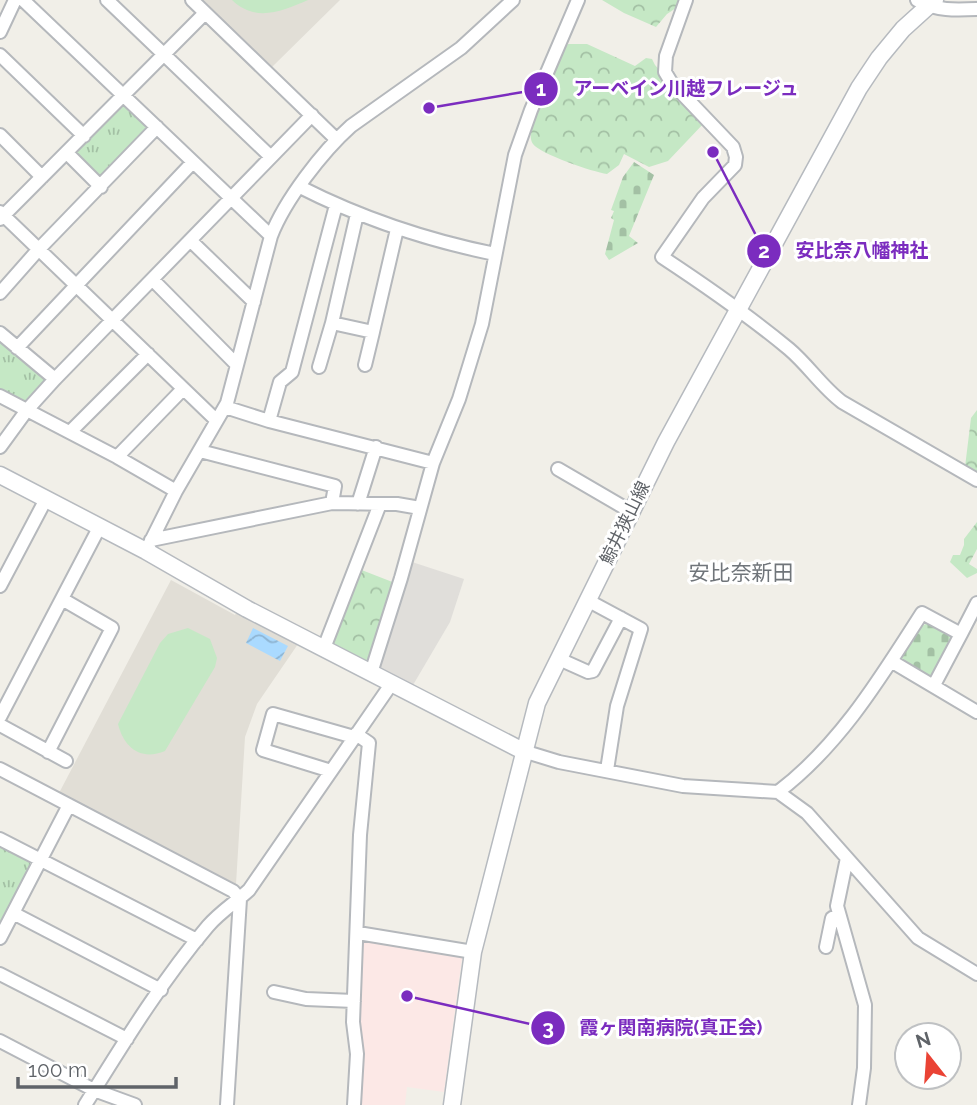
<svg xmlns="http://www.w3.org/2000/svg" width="977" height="1105" viewBox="0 0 977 1105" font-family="Raleway,'Noto Sans JP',sans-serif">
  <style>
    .industrial { fill: #e0deda }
    .education { fill: #e1ded6 }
    .medical { fill: #fce8e6 }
    .grass { fill: #c5e8c5 }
    .forest { fill: url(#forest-crowns) }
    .cemetery { fill: url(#cemetery-stones) }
    .park { fill: url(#park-tufts) }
    .water { fill: url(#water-waves) }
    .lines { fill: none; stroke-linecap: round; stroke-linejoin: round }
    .street-casing { stroke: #b5b8bc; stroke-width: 16 }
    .secondary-casing { stroke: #b6babf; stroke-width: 19 }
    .street { stroke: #fff; stroke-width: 12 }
    .secondary { stroke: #fff; stroke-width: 16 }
    .labels { text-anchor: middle; stroke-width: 6; stroke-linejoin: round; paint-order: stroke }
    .street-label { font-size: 18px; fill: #5f6368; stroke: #fff }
    .quarter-label { font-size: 21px; fill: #70757a; stroke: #fff }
    .leader { fill: none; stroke: #7b2cbf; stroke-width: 2.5 }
    .callout-dot { fill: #7b2cbf; stroke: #fff; stroke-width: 2.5 }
    .mark-label { font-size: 21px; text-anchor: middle; font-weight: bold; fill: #fff }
    .callout-label { font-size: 19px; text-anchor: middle; font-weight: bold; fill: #7b2cbf; stroke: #fff; stroke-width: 6; stroke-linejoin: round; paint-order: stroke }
  </style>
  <defs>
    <pattern id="forest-crowns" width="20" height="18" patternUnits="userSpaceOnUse" patternTransform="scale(1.75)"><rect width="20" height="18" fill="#c5e8c5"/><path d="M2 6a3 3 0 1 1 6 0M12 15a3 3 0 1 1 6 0" fill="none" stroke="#a3c0a4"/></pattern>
    <pattern id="cemetery-stones" width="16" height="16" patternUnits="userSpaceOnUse" patternTransform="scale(1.75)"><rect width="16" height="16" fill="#c5e8c5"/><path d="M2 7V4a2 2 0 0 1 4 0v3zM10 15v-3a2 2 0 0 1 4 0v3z" fill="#a3c0a4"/></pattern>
    <pattern id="park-tufts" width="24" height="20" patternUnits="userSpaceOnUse" patternTransform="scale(1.75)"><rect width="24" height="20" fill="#c5e8c5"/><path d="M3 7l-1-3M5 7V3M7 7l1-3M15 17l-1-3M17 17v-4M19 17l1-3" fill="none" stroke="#a3c0a4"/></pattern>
    <pattern id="water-waves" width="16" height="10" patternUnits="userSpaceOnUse" patternTransform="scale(1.75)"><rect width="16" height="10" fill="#aadaff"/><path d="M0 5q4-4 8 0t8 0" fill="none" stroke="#8eb4d2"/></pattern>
  </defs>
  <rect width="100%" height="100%" fill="#f1efe8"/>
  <path class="industrial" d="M409,561L464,579L450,622L413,685L378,667Z"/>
  <path class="education" d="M201,0H340L272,67Z
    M171,580L235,615L237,612L298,644L257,704L245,737L236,884L59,793Z"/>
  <path class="medical" d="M363,938L458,953L462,958L444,1092L407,1087L405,1105H356V1033L359,941Z"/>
  <path class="grass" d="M232,0H308C282,11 256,23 232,0Z
    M188,628L210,639L217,658L215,667L165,751C141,761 124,748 118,724L160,643L168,634Z"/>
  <path class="forest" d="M602,0H684L682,4L667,14L656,27L624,13Z
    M568,44H587L635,66L646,58L652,59L655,65L705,122L668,161L649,167L624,154L619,165L607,174C593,172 540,154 533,144C521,128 558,60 568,44Z
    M977,410V474L965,467L971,418Z
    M977,522V549L969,564L977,569V573L967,578L950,562L953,555H960L964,545V539Z
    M359,569L395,583L370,664L329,643Z"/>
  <path class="cemetery" d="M634,162L654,175L629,236L638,243L609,260L605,254L614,220L611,218L614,211L611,210L623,177Z
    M929,622L956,638L931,679L900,661L919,628Z"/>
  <path class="park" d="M124,101L152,128L100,181L72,153Z
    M0,337L45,376V380L24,402H20L0,391Z
    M0,844L29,859L31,866L0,926Z"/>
  <path class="water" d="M253,628L288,646L280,661L246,643Z"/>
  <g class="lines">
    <g class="street-casing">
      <path id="street" d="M23,0L271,236
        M107,0L271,157
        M192,0L336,139
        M686,0L666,56L665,72L671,82L733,147L736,157L735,165L703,198L662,257C706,286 748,315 789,349C808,365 822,387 842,402L977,480
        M917,0C936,11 956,10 977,9
        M0,32L15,0
        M0,55L84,136
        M0,135L42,177
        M67,153L101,187
        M300,187C363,219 426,240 495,254
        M0,212L216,420
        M357,214L332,323L373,332L397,229
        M0,219L205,13
        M191,241L254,302
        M153,280L237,365
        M0,293L38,250L157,127
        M0,333L55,379
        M17,348L193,162
        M365,365L373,332
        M319,367L332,323
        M0,396L117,457L176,491
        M225,407L269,421L433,463L459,399L482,324L515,155L531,110L578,0
        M269,421L280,382L292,372L336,205
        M70,432L148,354
        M0,447L27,410L55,379L312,115
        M117,457L183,389
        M558,469L630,511
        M332,503L397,504L420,508
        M358,504L376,447
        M151,540L332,503L335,486L200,451
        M146,551L176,491L227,403L271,236C285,200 322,152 351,126L461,48L513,0
        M0,586L46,499
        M587,600L641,629L617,706L607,770
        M324,648L380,504
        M559,659L588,672L593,671L621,618
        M891,661L977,712
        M371,673L401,578L433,463
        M934,685L961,634
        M0,717L100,526
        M0,725L66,761
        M523,751L559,762L683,786L778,792L807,813L918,938L977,974
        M48,752L112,628L62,599
        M0,769L233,891L240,899L227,1105
        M331,771L263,750L273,714L354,737
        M778,792C840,745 881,677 922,613L961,634L977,603
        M0,839L197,940
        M847,858L837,906L865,1005L864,1068L859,1105
        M13,913L161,990
        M358,933L473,952
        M0,938L69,805
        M826,947L832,918L838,915
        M0,974L127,1039
        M274,992L306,999L354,1001
        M0,1041L94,1090L135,1105
        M85,1105C123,1044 162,980 208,926C220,912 236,902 249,890L392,683
        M354,1105L357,1054L353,1022L360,835L369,743L356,734"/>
    </g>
    <g class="secondary-casing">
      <path id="secondary" d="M0,475L146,551L247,609L523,751
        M452,1105L473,952L537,703L666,442L859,88L879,58L903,29L935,0"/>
    </g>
    <use href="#street" class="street"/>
    <use href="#secondary" class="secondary"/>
  </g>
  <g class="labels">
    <g class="street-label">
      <text transform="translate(625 523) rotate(-64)" y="6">鯨井狭山線</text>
    </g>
    <g class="quarter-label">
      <text x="741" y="580">安比奈新田</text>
    </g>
  </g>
  <path class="leader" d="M429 108L541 89M713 152L764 251M407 996L548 1028"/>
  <g class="callout-dot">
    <circle cx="429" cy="108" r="7"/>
    <circle cx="713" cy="152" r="7"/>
    <circle cx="407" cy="996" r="7"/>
    <circle cx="541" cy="89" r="18"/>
    <circle cx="764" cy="251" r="18"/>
    <circle cx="548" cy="1028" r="18"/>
  </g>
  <g class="mark-label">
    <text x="541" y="96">1</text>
    <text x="764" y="258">2</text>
    <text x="548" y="1035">3</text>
  </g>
  <g class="callout-label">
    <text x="686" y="95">アーベイン川越フレージュ</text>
    <text x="862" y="257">安比奈八幡神社</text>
    <text x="671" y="1034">霞ヶ関南病院(真正会)</text>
  </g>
  <g transform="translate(928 1056) rotate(343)"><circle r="33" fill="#ffffff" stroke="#bfc1c3" stroke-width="2"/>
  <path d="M0-5L12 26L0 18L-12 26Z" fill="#ea4335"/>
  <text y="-10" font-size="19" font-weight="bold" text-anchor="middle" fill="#5f6368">N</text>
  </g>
  <path d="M18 1077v10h158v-10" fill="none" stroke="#5f6368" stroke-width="3.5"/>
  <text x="28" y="1077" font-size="21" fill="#5f6368" stroke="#ffffff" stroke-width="5" paint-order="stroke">100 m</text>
</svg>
